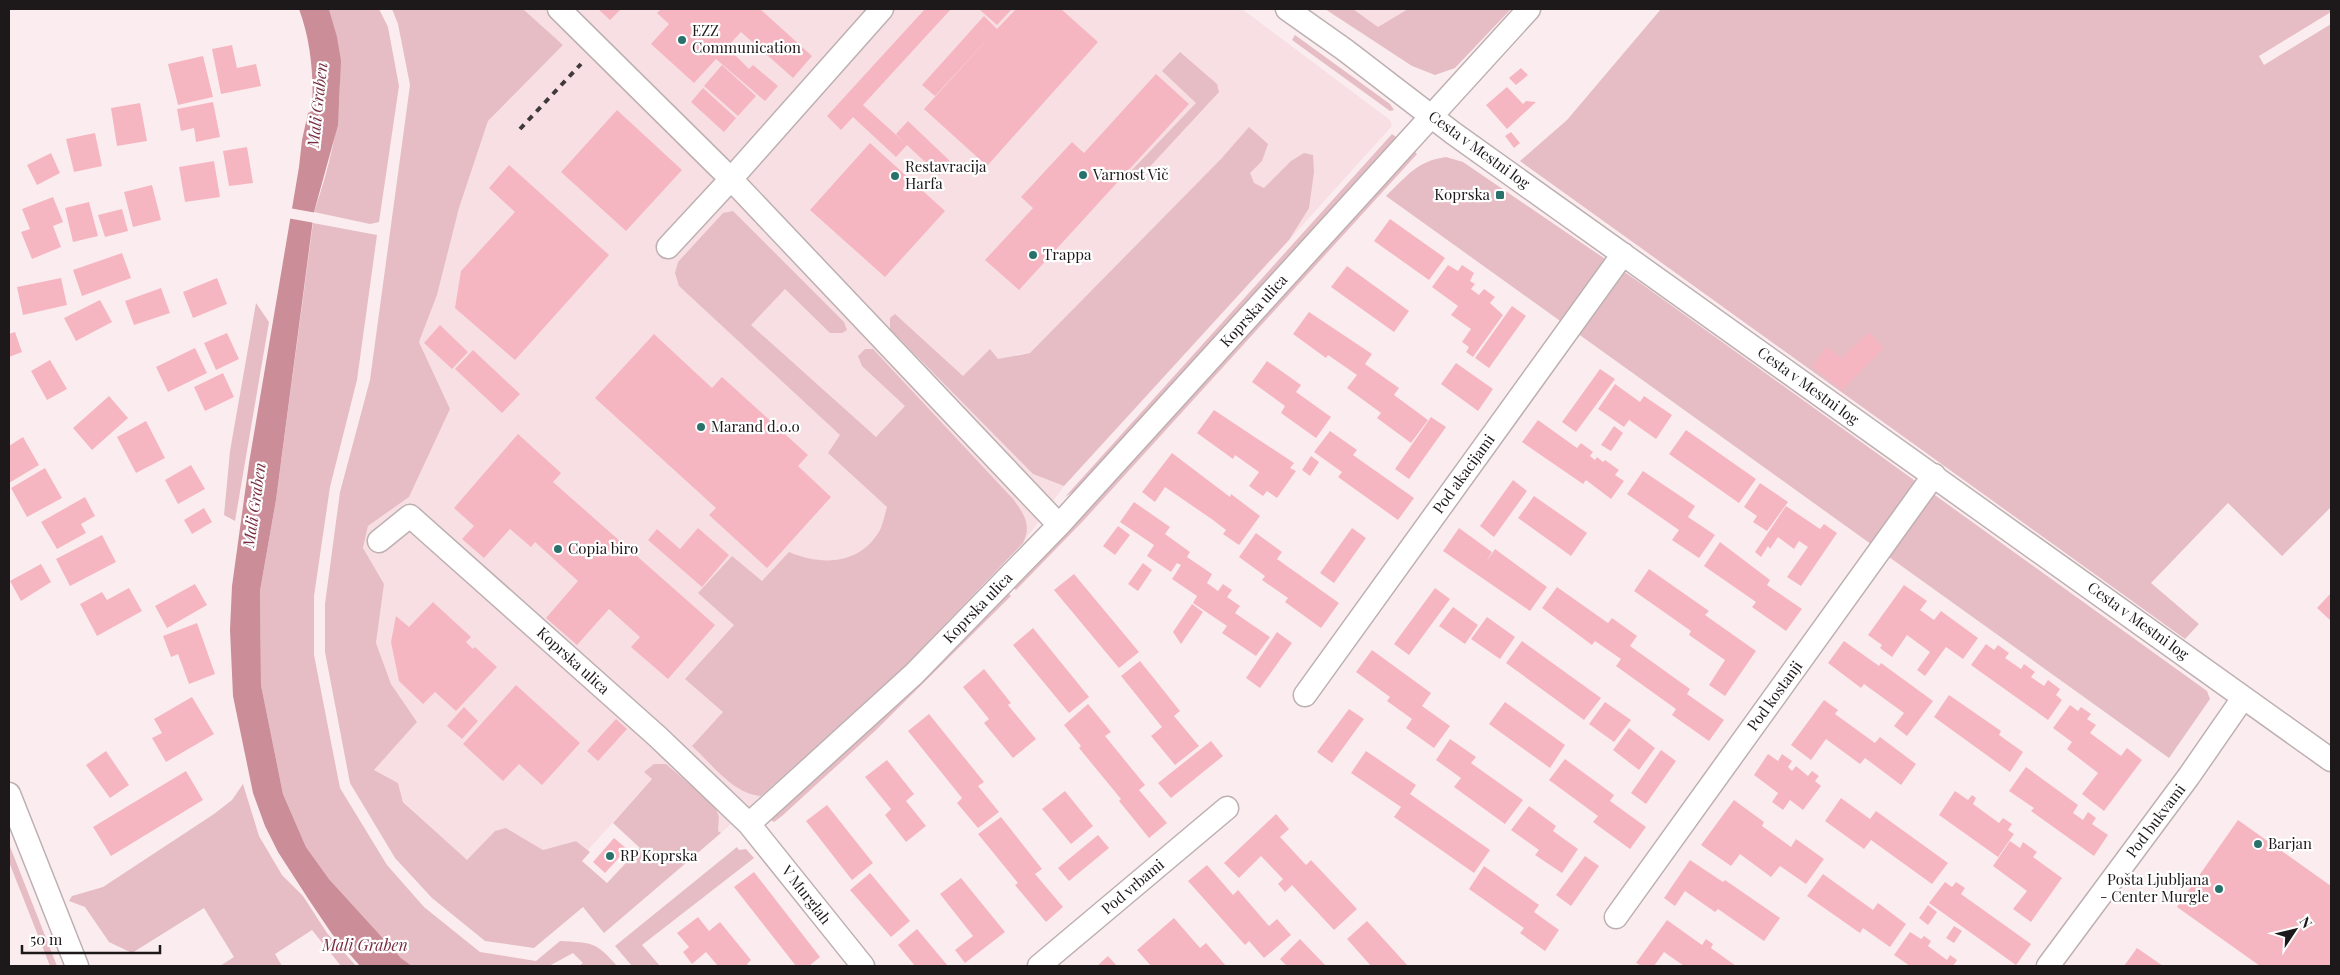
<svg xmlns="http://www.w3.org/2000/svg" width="2340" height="975" viewBox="0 0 2340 975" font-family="'Playfair Display',serif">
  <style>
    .built { fill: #f7dfe3 }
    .green { fill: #e6bdc4 }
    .water { fill: #cb8e99 }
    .pier { fill: #fbedef }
    .building { fill: #f6b6c1 }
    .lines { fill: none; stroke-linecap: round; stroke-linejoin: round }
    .minor-casing { stroke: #beb0b2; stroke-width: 25 }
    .minor { stroke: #fff; stroke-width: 22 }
    .rail { stroke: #3f393a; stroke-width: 4; stroke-dasharray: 6 6; stroke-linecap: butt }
    .poi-dot { fill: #29726c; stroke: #fff; stroke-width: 2 }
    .labels { text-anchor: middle; stroke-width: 4.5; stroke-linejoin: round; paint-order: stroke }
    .poi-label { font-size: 15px; fill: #1d1819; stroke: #fff; text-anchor: start }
    .street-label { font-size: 15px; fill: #1d1819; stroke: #fff }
    .water-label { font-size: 16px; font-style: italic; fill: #772d40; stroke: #fff }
  </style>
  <rect width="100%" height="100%" fill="#fbedef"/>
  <path class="built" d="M523,9H1242L1390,120L1392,126L1289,240L1030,353L1015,355L1033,474L1064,486L1023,543L904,667L721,833L718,831L719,817L645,773L652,779L588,850L576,841L543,850L516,834L495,831L467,861L403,801L398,783L374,770L417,722L391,684L376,643L384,584L363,549L368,526L409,497L450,409L419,342L437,295L459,208L488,121L563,45Z
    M1353,9H1408L1378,27Z"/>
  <path class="green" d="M329,9H379L388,27L399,86L379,222L370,224L314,212C338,142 350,80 329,9Z
    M392,9H523L563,45L488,121L459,208L437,295L419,342L450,409L409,497L368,526L363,548L384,584L376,643L391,684L417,722L374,770L398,783L403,802L467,860L495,831L506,828L543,850L576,841L590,852L582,861L607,883L640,848L613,823L652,779L644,772L654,764H666L715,806L719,817L718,831L721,833L604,933L583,907L534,948L485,941L432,898L395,858L350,783L325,652V604L340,492L370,380L410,85L398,24Z
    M1325,9H1353L1378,27L1408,9H1511L1455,68L1435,75L1412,66Z
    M1661,9H2331V12L2259,56L2264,65L2331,24V507L2282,556L2228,503L2151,583L2199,624L2185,639L1520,161L1567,120Z
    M1295,35L1390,104L1394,110L1390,111L1292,40Z
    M1180,52L1217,84L1219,92L1144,173L1139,175L1132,170L1196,103L1162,71Z
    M1249,127L1268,144L1262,161L1250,173L1254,183L1264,188L1291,161L1304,153L1313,155L1314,172L1309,208L1289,240L1064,486L1033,474L890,329V318L895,314L963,376L990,349L998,359L1030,353L1221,159Z
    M1392,134L1396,137L1392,143L1076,490L1065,497Z
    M1415,152L1417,154L1084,520L1016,590L1013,587L1409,156Z
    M1446,157L1463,162L1639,282L2207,691L2210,699L2169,758L1386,196C1407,176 1417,161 1446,157Z
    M733,211L844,322L847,330L842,333H830L785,289L751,325L876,437L905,406L862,366L858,356L865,349H873L1013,499C1024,514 1032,525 1023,543L904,667L761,796C733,794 712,764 692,746L723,712L685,679L734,625L698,593L732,556L762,581L789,552C822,566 860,565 880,530C883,524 885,514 887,507L828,453L840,435L679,286L675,273L678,262L723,213Z
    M313,223L377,235L357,380L330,487L314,596V655L340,788L387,865L424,907L480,952L536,961L560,941C593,943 595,941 617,966H579L583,963L573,953L549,966H412L401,958L329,879L306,847L283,794L261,685L260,591L276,500Z
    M256,303L269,322L235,521L224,515L230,451Z
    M1007,592L1011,596L876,730L782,816L774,822L771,820L777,811Z
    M243,784L259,836L282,875L303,896L327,933L356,966H341L312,930L275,954L282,966H220L234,957L204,908L132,953L109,942L85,907L69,901L72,896L103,887L214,814L232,800Z
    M9,844L57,966H50L9,862Z
    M737,847L739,850L746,849L754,858L642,945L660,966H632L615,946Z"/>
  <path class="water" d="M299,9H329L337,37L341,61L338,125L314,212L276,500L260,591L261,685L283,794L306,847L329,879L401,958L412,966H360L332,934L309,900L278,852L265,826L253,793L233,696L230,630L232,586L249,463L299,167L302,140L308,113L312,111C314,77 311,41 299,9Z"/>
  <path class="pier" d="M289,208L317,213L315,223L287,218Z"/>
  <path class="building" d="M598,9H621L610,20Z
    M661,9H760L812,56L793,78L741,32L727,47L749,69L753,65L778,86L765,101L716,59L694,83L651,44L669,24L657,13Z
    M925,9H951L863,105L904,142L896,134L908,121L951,162L939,175L907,145L896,157L853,117L841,130L827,116Z
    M979,9H1012L997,25Z
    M1016,9H1061L1098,42L987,166L924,109L994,32L935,96L922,85L984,16L997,29Z
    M232,45L237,68L256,64L261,86L221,94L212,49Z
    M203,56L213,97L178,105L168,64Z
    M722,65L756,96L738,116L704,86Z
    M1521,68L1528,75L1516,85L1509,78Z
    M1156,74L1189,104L1019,290L985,260L1033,208L1021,197L1072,142L1084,153Z
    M1507,87L1523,104L1526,101L1536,102L1507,129L1486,105Z
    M703,88L736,118L724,132L691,102Z
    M213,102L220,137L196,142L194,128L181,131L177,109Z
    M140,103L147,141L117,146L111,108Z
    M617,110L682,170L626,231L561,172Z
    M1511,132L1520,143L1514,148L1505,136Z
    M95,133L102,166L74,172L66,139Z
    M870,143L945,211L885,277L810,210Z
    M247,147L253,183L229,186L223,151Z
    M51,153L60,173L37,185L27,165Z
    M214,161L220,197L185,202L179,167Z
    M509,165L609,255L515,360L455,308L461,271L515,212L489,188Z
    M152,185L161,220L133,227L124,192Z
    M53,197L63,222L53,226L61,247L32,259L21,232L30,229L22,209Z
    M89,202L98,236L73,242L65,208Z
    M122,209L128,231L105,237L98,215Z
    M1390,219L1445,258L1429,280L1374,241Z
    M122,253L131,278L82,296L73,270Z
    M1448,265L1458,271L1462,265L1474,273L1470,281L1475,284L1471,289L1479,295L1484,289L1495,297L1490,303L1503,315L1473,357L1466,352L1469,347L1462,342L1471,329L1451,315L1458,306L1432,287Z
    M1347,266L1409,311L1394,332L1331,287Z
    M61,278L67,305L23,315L17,287Z
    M217,278L227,304L193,318L183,292Z
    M161,288L170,313L134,325L125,301Z
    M100,300L112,322L76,341L64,318Z
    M1512,306L1526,316L1489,368L1475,358Z
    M1309,312L1372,354L1365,364L1399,388L1394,395L1428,420L1411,443L1377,418L1381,413L1347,388L1357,375L1328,355L1326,358L1293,334Z
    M440,325L468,352L452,369L424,343Z
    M15,332L22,352L9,357V334Z
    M1869,332L1884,348L1842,390L1812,366L1827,347L1841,358Z
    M227,333L239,359L216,370L204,343Z
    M654,334L712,388L722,377L808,455L798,466L831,497L767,568L709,515L716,508L595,398Z
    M195,348L207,373L168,392L156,367Z
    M473,350L520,394L502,413L455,369Z
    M50,360L67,389L47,400L31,371Z
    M1267,361L1301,385L1296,392L1331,417L1316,438L1281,413L1285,406L1252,382Z
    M1456,363L1493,389L1478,411L1441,384Z
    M1600,369L1615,379L1576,432L1562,422Z
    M223,373L234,397L205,411L194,387Z
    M1615,384L1640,402L1644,396L1672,415L1656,439L1629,420L1624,427L1598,409Z
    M109,396L128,418L92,450L73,428Z
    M1214,410L1294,463L1290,468L1296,471L1277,498L1267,491L1263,496L1249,486L1259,472L1235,455L1233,459L1197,433Z
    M1431,417L1446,427L1409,479L1395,469Z
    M1538,420L1577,448L1581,443L1593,452L1590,456L1595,460L1597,457L1603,462L1605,460L1619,470L1615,475L1624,481L1611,499L1586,480L1583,484L1522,442Z
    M146,421L165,458L136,473L117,437Z
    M1614,426L1623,433L1611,451L1601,445Z
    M1686,430L1756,479L1739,503L1669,454Z
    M1330,431L1357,450L1353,455L1414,498L1398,520L1338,477L1342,472L1314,452Z
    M518,434L561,473L553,482L715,625L668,679L631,647L640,637L609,609L577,645L546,618L578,581L535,542L531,547L510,529L484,558L462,539L474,526L454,508Z
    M23,437L39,465L9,483V446Z
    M1172,453L1230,497L1231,494L1260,516L1239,545L1223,534L1226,530L1213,520L1165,487L1155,502L1142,492Z
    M1311,456L1319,462L1310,476L1302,470Z
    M191,465L205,489L178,504L165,480Z
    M45,468L62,498L27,517L11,488Z
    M1643,471L1695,506L1688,517L1715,535L1699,558L1672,540L1679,530L1627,494Z
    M1513,480L1527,491L1494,537L1480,526Z
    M1760,483L1788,502L1767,531L1753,522L1757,516L1744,507Z
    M1534,496L1587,533L1571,556L1518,518Z
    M85,497L95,516L81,524L86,533L57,549L41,522Z
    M1134,502L1170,527L1165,534L1190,552L1187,557L1212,574L1207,583L1218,591L1223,584L1232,590L1227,597L1240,606L1235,613L1270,637L1256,656L1222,633L1227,626L1193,603L1197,596L1172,579L1181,565L1177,563L1171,572L1147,556L1154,545L1120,522Z
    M1786,506L1820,529L1824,524L1837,533L1801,586L1787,577L1808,547L1799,541L1794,549L1778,537L1770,549L1768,546L1761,557L1755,552Z
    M204,508L212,522L192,534L184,520Z
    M1118,526L1130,535L1115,555L1103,546Z
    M698,528L729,555L702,587L648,540L657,529L680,549Z
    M1352,528L1366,538L1334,583L1320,573Z
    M1459,528L1492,552L1486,562L1495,549L1547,587L1530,611L1443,551Z
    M1256,533L1282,552L1277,559L1339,603L1321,628L1285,602L1288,598L1262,580L1265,576L1239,557Z
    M102,535L116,562L70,586L56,559Z
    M1720,542L1770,580L1767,585L1802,609L1786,631L1752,607L1756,602L1704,566Z
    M1143,563L1152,570L1138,591L1128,584Z
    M41,564L51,582L21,601L10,581Z
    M1649,569L1709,611L1705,615L1756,651L1725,696L1709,685L1725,660L1689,635L1691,631L1634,591Z
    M1074,574L1139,652L1119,668L1054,590Z
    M195,584L207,605L167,628L155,606Z
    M1904,585L1927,601L1920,610L1934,620L1941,611L1978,638L1963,659L1946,647L1925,676L1917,670L1930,652L1907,635L1892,657L1880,648L1882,645L1868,635Z
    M1557,587L1608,623L1612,618L1637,636L1630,646L1690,689L1687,694L1724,720L1709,741L1672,715L1676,709L1616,666L1621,659L1595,641L1592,645L1542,608Z
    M129,588L142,611L97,636L80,604L102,592L107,600Z
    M1435,588L1450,599L1409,655L1394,644Z
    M2331,593V621L2317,608Z
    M433,602L471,637L466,642L473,649L475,647L497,667L456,711L435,692L423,704L399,681L391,642L396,616L409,627Z
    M1192,604L1203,612L1181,644L1173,632Z
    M1453,607L1478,625L1465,644L1439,626Z
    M1487,617L1515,637L1500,659L1471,639Z
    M197,623L215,674L189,684L178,654L171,657L163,636Z
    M1033,628L1089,697L1069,713L1013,645Z
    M1277,632L1292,643L1260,688L1246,678Z
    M1522,641L1601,698L1584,720L1506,663Z
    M1844,641L1879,666L1881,663L1933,701L1907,736L1894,726L1904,713L1864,684L1861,688L1828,663Z
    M1986,644L1994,650L1998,645L2009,653L2005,658L2021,669L2024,664L2035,672L2031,677L2044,686L2048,680L2060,689L2056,695L2062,700L2048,720L1971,665Z
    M1372,650L1431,693L1422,706L1450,726L1434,748L1406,728L1412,719L1387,701L1390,697L1356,672Z
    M1140,661L1180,711L1174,716L1199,746L1175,765L1151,736L1162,727L1121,676Z
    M984,669L1011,703L1008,705L1036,739L1013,758L984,723L989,719L963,687Z
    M516,685L580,743L542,785L519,764L503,781L463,744Z
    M1949,695L2001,731L1999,735L2023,752L2010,772L1934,717Z
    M192,697L214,734L166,762L152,738L162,733L154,719Z
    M1824,700L1838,710L1835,714L1875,743L1880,737L1916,764L1901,785L1865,758L1860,764L1826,739L1811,760L1791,745Z
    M1505,702L1565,745L1550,768L1489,724Z
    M1605,702L1631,720L1614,742L1589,724Z
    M1088,704L1111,732L1105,736L1145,785L1139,790L1167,823L1149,838L1119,801L1121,799L1079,748L1081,746L1064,725Z
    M2070,705L2078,711L2081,707L2091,714L2087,719L2096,725L2090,733L2121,756L2127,748L2142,760L2104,811L2082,794L2098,773L2067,749L2072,742L2053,728Z
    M464,707L478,721L462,739L447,726Z
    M1349,709L1364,719L1332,763L1317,752Z
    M929,714L984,782L978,786L999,812L978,828L957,803L962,798L908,731Z
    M616,719L627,729L598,761L587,751Z
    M1629,728L1655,748L1639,770L1613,750Z
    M1450,739L1476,757L1471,763L1523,800L1505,824L1454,787L1461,778L1436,760Z
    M1211,741L1223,756L1171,798L1158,783Z
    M1661,750L1676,761L1646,804L1631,793Z
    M106,751L129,785L110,798L86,765Z
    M1366,751L1416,785L1410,794L1490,850L1474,873L1394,817L1401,807L1351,773Z
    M1768,754L1778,761L1782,754L1792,761L1788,767L1792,771L1796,766L1808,776L1812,771L1819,776L1815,781L1821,786L1803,810L1790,800L1783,810L1772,802L1778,793L1754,775Z
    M1565,759L1614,795L1610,801L1646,827L1630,849L1593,822L1598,816L1549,780Z
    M887,760L914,794L906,801L926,826L906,842L885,815L891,809L865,777Z
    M2026,767L2078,805L2073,813L2083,820L2088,812L2096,818L2092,824L2108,835L2094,856L2031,811L2034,808L2009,791Z
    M186,771L203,800L111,856L93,827Z
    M1065,791L1093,826L1071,844L1042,809Z
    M1955,791L1968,800L1972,795L1976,798L1973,804L1999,823L2003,818L2012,824L2008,830L2014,834L1998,857L1939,815Z
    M1841,798L1870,819L1876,811L1948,863L1932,884L1871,840L1864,849L1825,821Z
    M1734,800L1764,822L1762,826L1791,847L1796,839L1824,859L1806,884L1780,866L1771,877L1740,854L1731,866L1701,845Z
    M827,805L873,863L852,880L806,821Z
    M1529,806L1556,826L1553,831L1578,849L1562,873L1535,855L1539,850L1511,830Z
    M1276,814L1289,829L1280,837L1306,865L1311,860L1357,909L1334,930L1292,885L1285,892L1278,884L1283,879L1261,856L1239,878L1224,863Z
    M1001,817L1042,869L1035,874L1063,907L1046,922L1015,885L1018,883L978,834Z
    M2238,820L2331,886V966H2260L2177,907Z
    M1098,835L1109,848L1069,881L1058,868Z
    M614,838L627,849L605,873L593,862Z
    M2010,841L2020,848L2023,842L2037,852L2033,857L2062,878L2031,922L2013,909L2027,891L1993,866Z
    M1585,856L1599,866L1571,906L1556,895Z
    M1690,860L1723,882L1725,880L1780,918L1764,941L1718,909L1715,912L1685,891L1675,906L1664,898Z
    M1207,865L1233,895L1238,890L1269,926L1277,919L1291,935L1264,958L1249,941L1245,945L1188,881Z
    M1484,866L1539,905L1534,912L1559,930L1545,951L1520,933L1524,928L1469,889Z
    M754,872L820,957L809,966H796L734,887Z
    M870,873L910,921L891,937L850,890Z
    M1823,874L1873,910L1878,903L1906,924L1890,947L1863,928L1860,933L1807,896Z
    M961,878L1005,932L965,963L955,950L973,936L940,894Z
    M1945,882L1952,887L1956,882L1965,888L1961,894L2031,944L2016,965L1929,903Z
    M1928,905L1937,912L1928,925L1919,918Z
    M698,917L709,931L720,922L751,960L747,964L749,966H718L706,952L692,964L683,952L689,947L677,933Z
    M1174,918L1200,948L1206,943L1226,966H1151L1137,950Z
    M1667,920L1702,945L1706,939L1713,944L1711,948L1736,966H1684L1664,952L1654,966H1642L1636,963Z
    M1367,921L1408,966H1371L1347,939Z
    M1954,926L1962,931L1954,943L1946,938Z
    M917,929L948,966H915L898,945Z
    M1910,932L1921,939L1924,936L1931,941L1928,946L1947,960L1950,955L1957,960L1953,966H1910L1894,955Z
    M1300,939L1326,966H1287L1280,959Z
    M2137,948L2163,966H2124Z
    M1108,956L1117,966H1097Z"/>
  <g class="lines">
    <g class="minor-casing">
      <path id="minor" d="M559,9L731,179L1059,525
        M1287,9L1345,50L1453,133L2331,760
        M668,247L731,179L882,9
        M379,541L410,516L658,737L749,824L863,966
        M1305,695L1623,254
        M9,794L77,966
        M749,824L914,674L1059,525L1529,9
        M1616,917L1934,475
        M1039,966L1227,808
        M2048,966L2189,776L2243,698"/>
    </g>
    <use href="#minor" class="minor"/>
    <path class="rail" d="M520,129L581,64"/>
  </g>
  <g class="poi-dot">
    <circle cx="682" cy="40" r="5"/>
    <circle cx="1083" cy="175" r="5"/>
    <circle cx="895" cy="176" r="5"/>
    <rect x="1495" y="190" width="10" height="10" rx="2.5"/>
    <circle cx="1033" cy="255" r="5"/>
    <circle cx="701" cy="427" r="5"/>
    <circle cx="558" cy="549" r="5"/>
    <circle cx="2258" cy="844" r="5"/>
    <circle cx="610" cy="856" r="5"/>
    <circle cx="2219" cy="889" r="5"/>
  </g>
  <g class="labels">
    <g class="poi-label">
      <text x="692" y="36">EZZ<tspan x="692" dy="17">Communication</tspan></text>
      <text x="905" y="172">Restavracija<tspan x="905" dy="17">Harfa</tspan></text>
      <text x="1093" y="180">Varnost Vič</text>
      <text x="1490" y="200" text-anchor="end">Koprska</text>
      <text x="1043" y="260">Trappa</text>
      <text x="711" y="432">Marand d.o.o</text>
      <text x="568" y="554">Copia biro</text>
      <text x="2268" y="849">Barjan</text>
      <text x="620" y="861">RP Koprska</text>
      <text x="2209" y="885" text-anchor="end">Pošta Ljubljana<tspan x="2209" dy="17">- Center Murgle</tspan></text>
    </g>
    <g class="street-label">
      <text transform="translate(1479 150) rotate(36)" y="5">Cesta v Mestni log</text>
      <text transform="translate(1254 311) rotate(-48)" y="5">Koprska ulica</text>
      <text transform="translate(1808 386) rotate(36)" y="5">Cesta v Mestni log</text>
      <text transform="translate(1464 474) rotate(-54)" y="5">Pod akacijami</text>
      <text transform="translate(978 608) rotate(-46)" y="5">Koprska ulica</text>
      <text transform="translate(2138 621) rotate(36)" y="5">Cesta v Mestni log</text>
      <text transform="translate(573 661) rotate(42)" y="5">Koprska ulica</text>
      <text transform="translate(1775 696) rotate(-54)" y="5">Pod kostanji</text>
      <text transform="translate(2156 821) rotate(-53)" y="5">Pod bukvami</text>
      <text transform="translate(1133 887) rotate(-40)" y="5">Pod vrbami</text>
      <text transform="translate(806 895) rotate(52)" y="5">V Murglah</text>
    </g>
    <g class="water-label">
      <text transform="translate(317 105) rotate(-84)" y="6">Mali Graben</text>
      <text transform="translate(254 505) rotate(-82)" y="6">Mali Graben</text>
      <text x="365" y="951">Mali Graben</text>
    </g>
  </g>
  <rect width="2340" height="975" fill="none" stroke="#1d1819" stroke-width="20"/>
  <g transform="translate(2295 930) rotate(55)" stroke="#ffffff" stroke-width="4" paint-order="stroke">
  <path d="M0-4L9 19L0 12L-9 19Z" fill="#1d1819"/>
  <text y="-8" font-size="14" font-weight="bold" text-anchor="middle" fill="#1d1819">N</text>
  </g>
  <path d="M22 945v8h138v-8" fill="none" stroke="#1d1819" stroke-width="2.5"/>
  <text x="30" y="945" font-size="15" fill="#1d1819" stroke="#ffffff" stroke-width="4" paint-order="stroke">50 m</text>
</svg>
